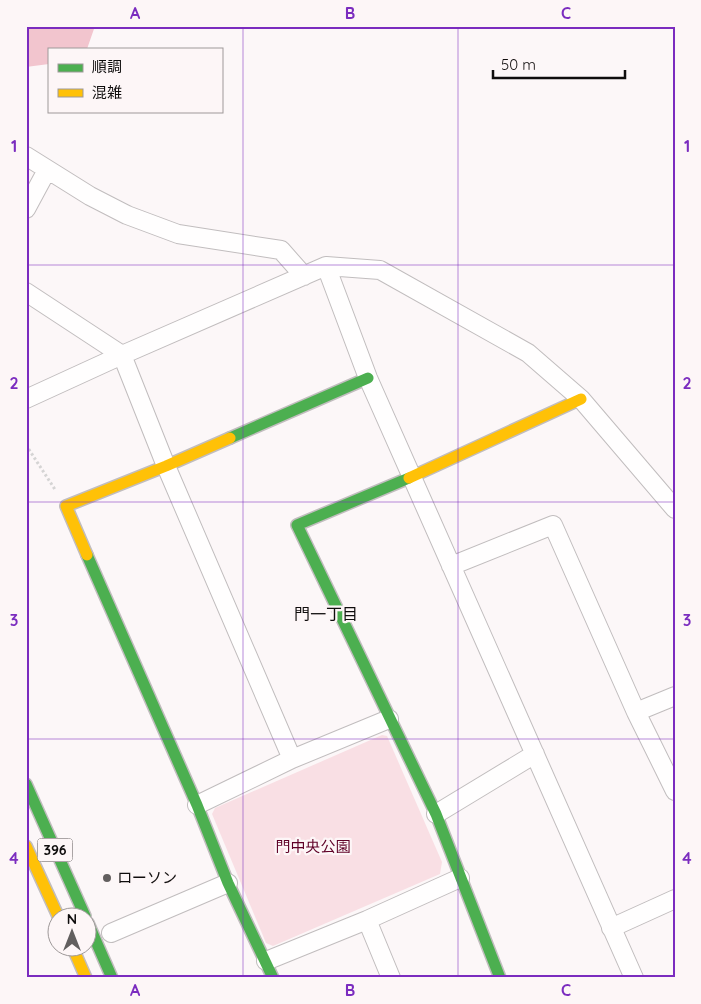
<svg xmlns="http://www.w3.org/2000/svg" width="701" height="1004" viewBox="0 0 701 1004" font-family="Quicksand,'Noto Sans JP',sans-serif">
  <style>
    .green { fill: #f9dfe4 }
    .forest { fill: #f2c5ce }
    .lines { fill: none; stroke-linecap: round; stroke-linejoin: round }
    .street-casing { stroke: #c1bdbe; stroke-width: 20 }
    .fast-casing { stroke: #c1bdbe; stroke-width: 14 }
    .slow-casing { stroke: #c1bdbe; stroke-width: 14 }
    .path { stroke: #d5d4d4; stroke-width: 3; stroke-dasharray: 2.5 2.5; stroke-linecap: butt }
    .street { stroke: #fffefe; stroke-width: 18 }
    .fast { stroke: #4caf50; stroke-width: 11 }
    .slow { stroke: #ffc107; stroke-width: 11 }
    .grid { fill: none; stroke: #7b2cbf; stroke-width: 1; stroke-opacity: 0.55 }
    .poi-dot { fill: #625f5f; stroke: #fdf6f7; stroke-width: 2 }
    .labels { text-anchor: middle; stroke-width: 4.5; stroke-linejoin: round; paint-order: stroke }
    .shield { fill: #fdf6f7; stroke: #565353; stroke-width: 1 }
    .shield-label { font-size: 14px; font-weight: bold; fill: #0f0d0d }
    .park-label { font-size: 15px; fill: #5f0127; stroke: #fdf6f7 }
    .poi-label { font-size: 15px; fill: #0f0d0d; stroke: #fdf6f7; text-anchor: start }
    .neighbourhood-label { font-size: 16px; fill: #0f0d0d; stroke: #fdf6f7 }
    .neatline { fill: none; stroke: #7b2cbf; stroke-width: 2 }
    .grid-label { font-size: 16px; text-anchor: middle; font-weight: bold; fill: #7b2cbf }
  </style>
  <rect width="100%" height="100%" fill="#fcf7f8"/>
  <path class="green" d="M382,735L387,736L442,862L440,874L273,946L266,943L212,814L215,808Z"/>
  <path class="forest" d="M26,26H95L87,49H49V64L26,67Z"/>
  <g class="lines">
    <g class="street-casing">
      <path id="street" d="M26,156L90,196L127,215L178,234L281,250L304,276
        M26,209L47,170
        M326,266L368,378L634,978
        M26,292L122,355L166,466L292,759
        M26,399L122,355L326,266L380,270L528,353L581,399L675,509
        M451,566L553,525L636,712L675,791
        M636,712L675,696
        M197,805L292,759L389,719
        M436,814L535,754
        M367,920L391,978
        M611,928L675,899
        M111,933L228,883
        M266,961L367,920L460,878"/>
    </g>
    <g class="fast-casing">
      <path id="fast" d="M230,438L368,378
        M409,478L297,525L436,814L500,978
        M87,555L197,805L228,883L273,978
        M26,784L85,916
        M88,923L112,978"/>
    </g>
    <g class="slow-casing">
      <path id="slow" d="M409,478L581,399
        M87,555L66,506L166,466L230,438
        M26,846L58,916
        M72,946L86,978"/>
    </g>
    <path class="path" d="M26,445L56,491"/>
    <use href="#street" class="street"/>
    <use href="#fast" class="fast"/>
    <use href="#slow" class="slow"/>
  </g>
  <path class="grid" d="M243,26V978M458,26V978M26,265H675M26,502H675M26,739H675"/>
  <circle class="poi-dot" cx="107" cy="878" r="5"/>
  <g class="labels">
    <rect class="shield" x="37.5" y="838.5" width="35" height="23" rx="4"/>
    <g class="shield-label">
      <text x="55" y="855">396</text>
    </g>
    <g class="park-label">
      <text x="313" y="852">門中央公園</text>
    </g>
    <g class="poi-label">
      <text x="117" y="883">ローソン</text>
    </g>
    <g class="neighbourhood-label">
      <text x="326" y="620">門一丁目</text>
    </g>
  </g>
  <rect width="701" height="1004" fill="none" stroke="#fdf6f7" stroke-width="55"/>
  <rect x="48" y="48" width="175" height="65" fill="#fdf6f7" stroke="#9e9999"/>
  <rect x="58" y="64" width="25" height="8" fill="#4caf50" stroke="#9e9999"/>
  <text x="92" y="72" font-size="15" fill="#0f0d0d">順調</text>
  <rect x="58" y="89" width="25" height="8" fill="#ffc107" stroke="#9e9999"/>
  <text x="92" y="98" font-size="15" fill="#0f0d0d">混雑</text>
  <g transform="translate(72 932)"><circle r="24" fill="#fdf6f7" stroke="#9e9999"/>
  <path d="M0-4L9 19L0 12L-9 19Z" fill="#625f5f"/>
  <text y="-8" font-size="14" font-weight="bold" text-anchor="middle" fill="#0f0d0d">N</text>
  </g>
  <path d="M493 70v8h132v-8" fill="none" stroke="#0f0d0d" stroke-width="2.5"/>
  <text x="501" y="70" font-size="15" fill="#0f0d0d" stroke="#fdf6f7" stroke-width="4" paint-order="stroke">50 m</text>
  <rect x="28" y="28" width="646" height="948" class="neatline"/>
  <g class="grid-label">
    <text x="135" y="19">A</text>
    <text x="350" y="19">B</text>
    <text x="566" y="19">C</text>
    <text x="14" y="152">1</text>
    <text x="687" y="152">1</text>
    <text x="14" y="389">2</text>
    <text x="687" y="389">2</text>
    <text x="14" y="626">3</text>
    <text x="687" y="626">3</text>
    <text x="14" y="864">4</text>
    <text x="687" y="864">4</text>
    <text x="135" y="996">A</text>
    <text x="350" y="996">B</text>
    <text x="566" y="996">C</text>
  </g>
</svg>
